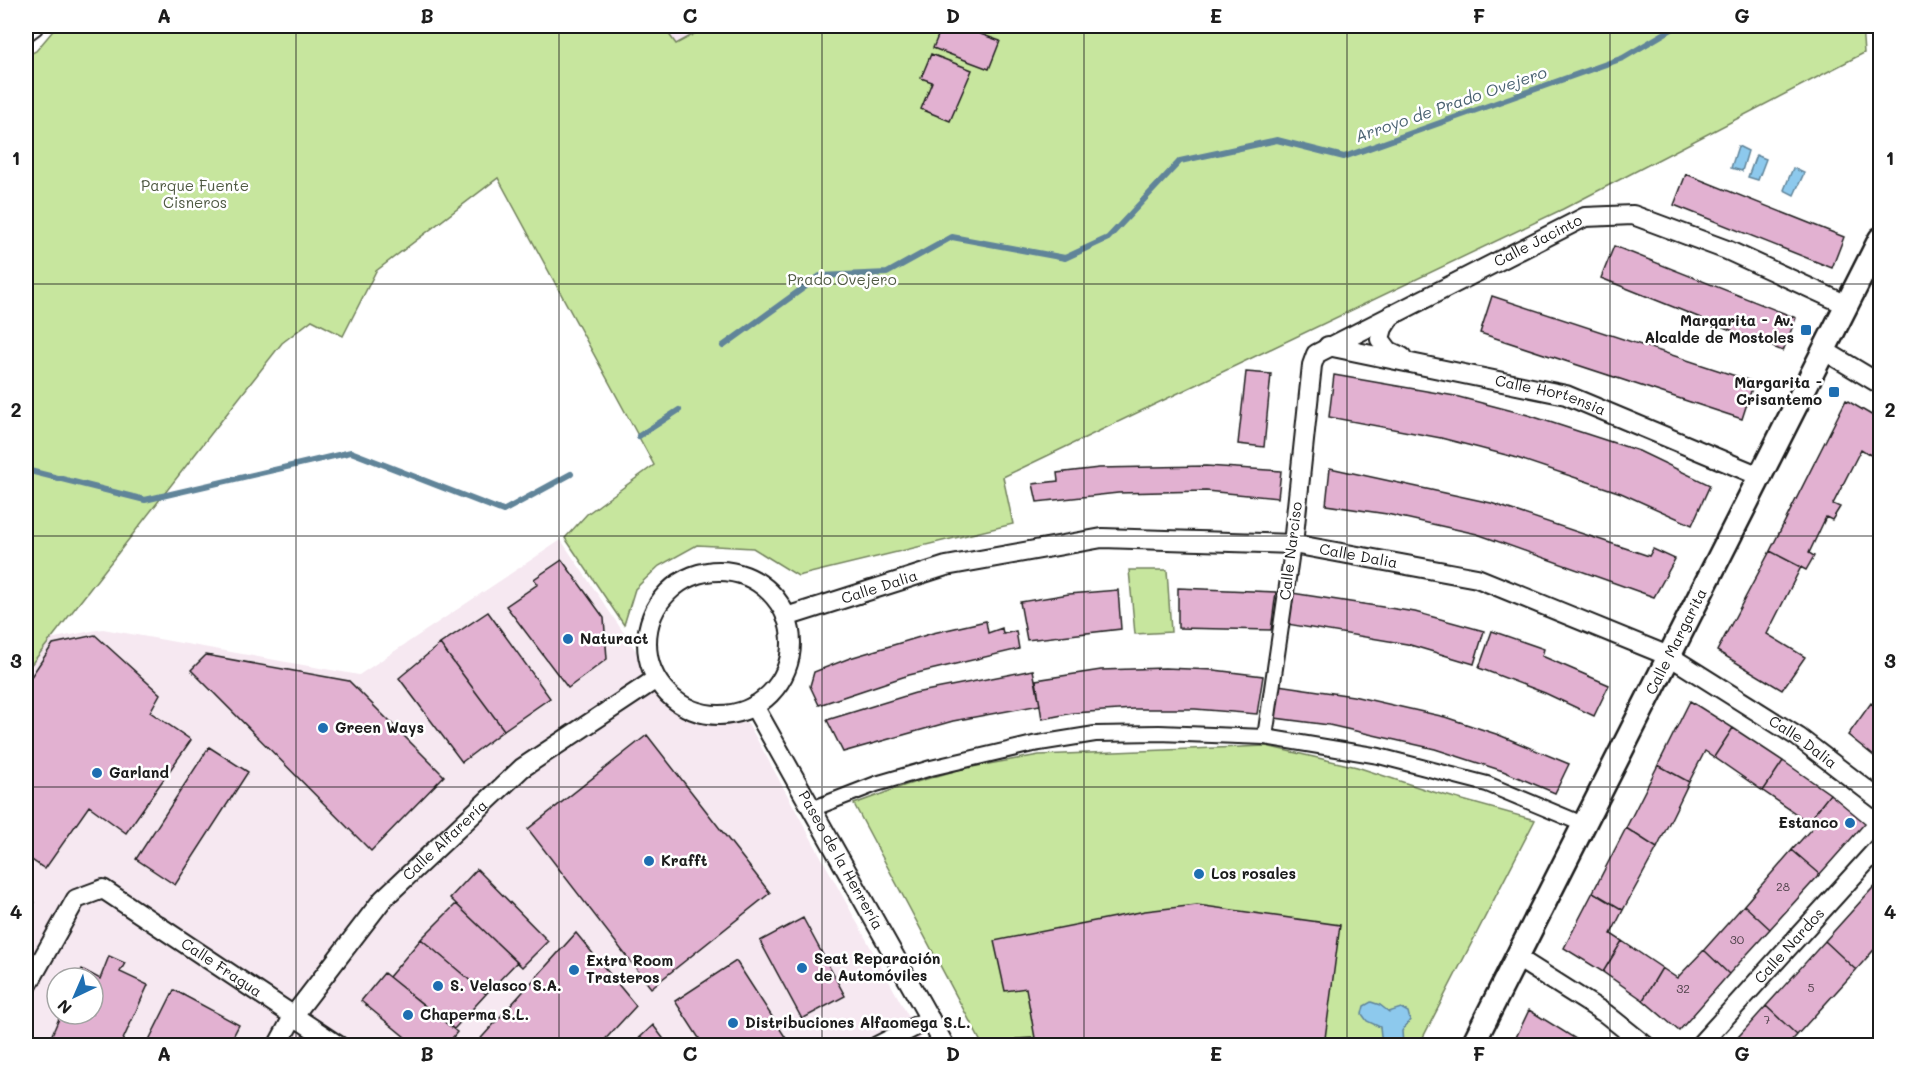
<svg xmlns="http://www.w3.org/2000/svg" width="1906" height="1071" viewBox="0 0 1906 1071" font-family="Mali,sans-serif">
  <style>
    .built { fill: #f6e8f1; fill-rule: evenodd }
    .green { fill: #c7e69e; stroke: #72815d; stroke-width: 1.5 }
    .water { fill: #8dc9ed; stroke: #608499; stroke-width: 1.5 }
    .lines { fill: none; stroke-linecap: round; stroke-linejoin: round }
    .stream { stroke: #608499; stroke-width: 6 }
    .building { fill: #e2b1d1; stroke: #1c1c1c; stroke-width: 1.5 }
    .pedestrian-casing { stroke: #1c1c1c; stroke-width: 18 }
    .minor-casing { stroke: #1c1c1c; stroke-width: 22 }
    .tertiary-casing { stroke: #1c1c1c; stroke-width: 27 }
    .pedestrian { stroke: #fff; stroke-width: 14 }
    .minor { stroke: #fff; stroke-width: 18 }
    .tertiary { stroke: #fff; stroke-width: 22 }
    .grid { fill: none; stroke: #1c1c1c; stroke-width: 1.5; stroke-opacity: 0.55 }
    .poi-dot { fill: #1f6fb2; stroke: #fff; stroke-width: 2 }
    .labels { text-anchor: middle; stroke-width: 5; stroke-linejoin: round; paint-order: stroke }
    .number-label { font-size: 12px; fill: #4e4149 }
    .park-label { font-size: 15px; fill: #4f5943; stroke: #fff }
    .street-label { font-size: 15px; fill: #1c1c1c; stroke: #fff }
    .poi-label { font-size: 15px; font-weight: bold; fill: #1c1c1c; stroke: #fff; text-anchor: start }
    .water-label { font-size: 16px; font-style: italic; fill: #496170; stroke: #fff }
    .neatline { fill: none; stroke: #1c1c1c; stroke-width: 2 }
    .grid-label { font-size: 20px; text-anchor: middle; font-weight: bold; fill: #1c1c1c }
  </style>
  <rect width="100%" height="100%" fill="#fff"/>
  <filter id="ink" filterUnits="userSpaceOnUse"><feTurbulence type="fractalNoise" baseFrequency=".0167" numOctaves="2"/><feDisplacementMap in="SourceGraphic" scale="12" xChannelSelector="R" yChannelSelector="G"/><feConvolveMatrix kernelMatrix="1 2 1 2 8 2 1 2 1" color-interpolation-filters="sRGB"/></filter>
  <g filter="url(#ink)">
    <path class="built" d="M663,26H709L676,45Z
      M561,540L678,713L714,724L748,723L924,1045H26V669L49,639L103,629L359,675ZM57,978H93V1014H57Z"/>
    <path class="green" d="M57,26H663L676,44L709,26H1862L1864,53L1563,209L1003,477L1013,524L798,576L753,548L697,545L659,566L635,589L624,625L565,538L587,514L654,465L498,178L376,271L343,336L312,320L282,343L26,671V56L36,51Z
      M1129,570H1167L1171,632L1135,634Z
      M1266,746L1357,767L1430,791L1535,820L1419,1045L983,1046L854,804L906,785L961,769L1039,755Z"/>
    <path class="water" d="M1738,146L1748,151L1742,171L1731,168Z
      M1756,155L1766,159L1758,180L1748,177Z
      M1793,168L1804,173L1794,195L1784,190Z
      M1371,1002L1380,1005L1389,1012L1401,1008L1408,1012L1410,1020L1402,1031L1403,1045H1382L1380,1027L1367,1021L1362,1014L1364,1006Z"/>
    <g class="lines">
      <path class="stream" d="M723,346L820,276L887,273L952,237L1065,258L1108,238L1180,161L1277,140L1344,157L1623,58L1677,26
        M639,436L679,410
        M26,470L145,500L351,452L503,511L571,474"/>
    </g>
    <path class="building" d="M942,26H958L1000,41L989,69L933,48Z
      M931,54L972,70L950,121L921,109L932,82L921,78Z
      M1686,174L1844,237L1832,268L1674,205Z
      M1614,246L1796,318L1783,351L1601,278Z
      M1492,296L1754,382L1742,419L1480,333Z
      M1880,328V343L1874,340Z
      M1246,372L1271,374L1264,447L1238,444Z
      M1334,375L1455,396L1528,415L1639,451L1710,485L1692,525L1621,493L1514,457L1441,438L1329,417Z
      M1846,400L1880,420V461L1861,449L1833,504L1840,507L1832,520L1826,517L1809,553L1814,556L1806,570L1770,551Z
      M1206,466L1281,471L1278,498L1206,491L1118,493L1037,502L1033,484L1058,481L1057,473L1099,468Z
      M1330,468L1491,503L1649,556L1653,549L1675,559L1654,597L1477,534L1387,514L1326,505Z
      M1770,551L1801,567L1767,634L1805,657L1782,690L1717,651Z
      M562,560L604,618L607,659L568,688L506,606L538,584L534,579Z
      M1178,588L1276,592L1271,630L1178,628Z
      M1118,590L1121,629L1027,640L1020,602L1069,594Z
      M1292,593L1415,612L1484,631L1474,664L1407,644L1287,624Z
      M488,612L550,698L504,730L440,644Z
      M986,621L988,633L1002,628L1003,634L1016,631L1019,649L909,675L819,705L810,686L814,672L850,658L933,633Z
      M1492,631L1544,649L1542,656L1609,685L1594,716L1545,693L1479,668Z
      M95,635L160,694L150,712L191,740L126,833L89,806L45,869L26,856V684L53,644Z
      M440,644L504,730L462,762L399,678Z
      M206,655L349,681L444,776L371,851L191,670Z
      M1165,668L1214,670L1263,676L1257,714L1195,709H1134L1073,713L1042,719L1036,680L1101,670Z
      M1033,670L1040,705L953,721L843,752L827,720L915,693Z
      M1278,685L1353,696L1445,717L1499,735L1569,764L1555,793L1503,771L1435,749L1329,725L1275,718Z
      M1690,701L1733,728L1714,757L1705,751L1689,782L1658,765Z
      M1871,703L1880,711V761L1848,735Z
      M1733,728L1783,761L1763,791L1714,757Z
      M647,735L770,893L651,988L528,829Z
      M209,747L248,772L175,885L136,859Z
      M1783,761L1830,794L1808,822L1763,791Z
      M1658,765L1689,782L1657,848L1626,828Z
      M1830,794L1865,823L1820,874L1792,850L1814,826L1808,822Z
      M1626,828L1657,848L1623,910L1593,892Z
      M1792,850L1820,874L1770,929L1744,905Z
      M477,869L548,941L522,967L450,898Z
      M1880,880V943L1856,970L1825,941Z
      M1593,892L1623,910L1611,934L1622,941L1603,972L1564,948Z
      M26,899L34,903L26,916Z
      M456,904L517,962L486,994L421,939Z
      M1197,905L1340,925L1324,1046H1017L1016,1039L1035,1038L1026,988L1005,991L994,941L1145,911Z
      M1744,905L1770,929L1729,974L1704,950Z
      M803,918L845,996L802,1019L760,941Z
      M576,933L636,1006L599,1046H474Z
      M421,939L486,994L454,1029L389,977Z
      M1622,941L1662,968L1643,1000L1603,972Z
      M1825,941L1856,970L1797,1035L1766,1006Z
      M1704,950L1729,974L1679,1031L1643,1000L1662,968L1677,978Z
      M109,956L125,963L120,972L148,985L120,1046H47L61,1014H93V978H78L82,969L100,979Z
      M736,961L791,1046H704L675,1001Z
      M384,973L457,1032L446,1046H416L361,1001Z
      M174,990L239,1025L228,1046H146Z
      M1766,1006L1797,1035L1787,1046H1730Z
      M1529,1010L1576,1039L1585,1046H1512Z
      M653,1025L669,1046H631Z"/>
    <g class="lines">
      <g class="pedestrian-casing">
        <path id="pedestrian" d="M1265,737L1293,544
          M812,809L876,784L931,768L1033,744L1095,734L1159,733L1265,737L1379,756L1487,784L1585,825"/>
      </g>
      <g class="minor-casing">
        <g id="minor">
          <path d="M26,32L34,26"/>
          <path d="M1392,314L1383,328L1380,339L1389,351L1402,357"/>
          <path id="s1" d="M1328,346L1566,395L1762,477"/>
          <path d="M1825,351L1880,384"/>
          <path id="s2" d="M1293,544L1312,365L1316,354L1585,217L1633,215L1727,250L1847,305"/>
          <circle cx="719" cy="643" r="72"/>
          <path id="s3" d="M786,617L946,566L1102,538L1293,544L1477,578L1671,657L1798,737L1880,800"/>
          <path id="s4" d="M754,706L945,1046"/>
          <path d="M1516,957L1606,1014L1646,1046"/>
          <path id="s5" d="M26,988L76,899L103,889L339,1046"/>
          <path id="s6" d="M277,1046L294,1015L383,899L522,768L656,679"/>
          <path d="M877,1046L930,1019"/>
          <path id="s7" d="M1699,1046L1880,846"/>
        </g>
      </g>
      <g class="tertiary-casing">
        <g id="tertiary">
          <path id="s8" d="M1472,1046L1880,239"/>
        </g>
      </g>
      <use href="#pedestrian" class="pedestrian"/>
      <use href="#minor" class="minor"/>
      <use href="#tertiary" class="tertiary"/>
    </g>
  </g>
  <path class="grid" d="M296,26V1046M559,26V1046M822,26V1046M1084,26V1046M1347,26V1046M1610,26V1046M26,284H1880M26,536H1880M26,787H1880"/>
  <g class="poi-dot">
    <rect x="1800" y="324" width="12" height="12" rx="3"/>
    <rect x="1828" y="386" width="12" height="12" rx="3"/>
    <circle cx="568" cy="639" r="6"/>
    <circle cx="323" cy="728" r="6"/>
    <circle cx="97" cy="773" r="6"/>
    <circle cx="1850" cy="823" r="6"/>
    <circle cx="649" cy="861" r="6"/>
    <circle cx="1199" cy="874" r="6"/>
    <circle cx="802" cy="968" r="6"/>
    <circle cx="574" cy="970" r="6"/>
    <circle cx="438" cy="986" r="6"/>
    <circle cx="408" cy="1015" r="6"/>
    <circle cx="733" cy="1023" r="6"/>
  </g>
  <g class="labels">
    <g class="number-label">
      <text x="1783" y="891">28</text>
      <text x="1737" y="944">30</text>
      <text x="1811" y="992">5</text>
      <text x="1683" y="993">32</text>
      <text x="1767" y="1024">7</text>
    </g>
    <g class="park-label">
      <text x="195" y="191">Parque Fuente<tspan x="195" dy="17">Cisneros</tspan></text>
      <text x="842" y="285">Prado Ovejero</text>
    </g>
    <g class="street-label">
      <text dy="5" stroke="none"><textPath href="#s2" startOffset="441">Calle Jacinto</textPath></text>
      <text dy="5" stroke="none"><textPath href="#s1" startOffset="228">Calle Hortensia</textPath></text>
      <text transform="translate(1291 551) rotate(-83)" y="5">Calle Narciso</text>
      <text dy="5" stroke="none"><textPath href="#s3" startOffset="584">Calle Dalia</textPath></text>
      <text dy="5" stroke="none"><textPath href="#s3" startOffset="98">Calle Dalia</textPath></text>
      <text dy="5" stroke="none"><textPath href="#s8" startOffset="453">Calle Margarita</textPath></text>
      <text dy="5" stroke="none"><textPath href="#s3" startOffset="1071">Calle Dalia</textPath></text>
      <text dy="5" stroke="none"><textPath href="#s6" startOffset="267">Calle Alfarería</textPath></text>
      <text dy="5" stroke="none"><textPath href="#s4" startOffset="177">Paseo de la Herrería</textPath></text>
      <text dy="5" stroke="none"><textPath href="#s7" startOffset="135">Calle Nardos</textPath></text>
      <text dy="5" stroke="none"><textPath href="#s5" startOffset="273">Calle Fragua</textPath></text>
    </g>
    <g class="poi-label">
      <text x="1794" y="326" text-anchor="end">Margarita - Av.<tspan x="1794" dy="17">Alcalde de Mostoles</tspan></text>
      <text x="1822" y="388" text-anchor="end">Margarita -<tspan x="1822" dy="17">Crisantemo</tspan></text>
      <text x="580" y="644">Naturact</text>
      <text x="335" y="733">Green Ways</text>
      <text x="109" y="778">Garland</text>
      <text x="1838" y="828" text-anchor="end">Estanco</text>
      <text x="661" y="866">Krafft</text>
      <text x="1211" y="879">Los rosales</text>
      <text x="814" y="964">Seat Reparación<tspan x="814" dy="17">de Automóviles</tspan></text>
      <text x="586" y="966">Extra Room<tspan x="586" dy="17">Trasteros</tspan></text>
      <text x="450" y="991">S. Velasco S.A.</text>
      <text x="420" y="1020">Chaperma S.L.</text>
      <text x="745" y="1028">Distribuciones Alfaomega S.L.</text>
    </g>
    <g class="water-label">
      <text transform="translate(1451 104) rotate(-19)" y="6">Arroyo de Prado Ovejero</text>
    </g>
  </g>
  <rect width="1906" height="1071" fill="none" stroke="#fff" stroke-width="66"/>
  <g transform="translate(75 996) rotate(224)"><circle r="28" fill="#ffffff" stroke="#a4a4a4" stroke-width="1.5"/>
  <path d="M0-4.5L10 22L0 15L-10 22Z" fill="#1f6fb2"/>
  <text y="-9" font-size="16" font-weight="bold" text-anchor="middle" fill="#1c1c1c">N</text>
  </g>
  <rect x="33" y="33" width="1840" height="1005" class="neatline"/>
  <g class="grid-label">
    <text x="164" y="23">A</text>
    <text x="427" y="23">B</text>
    <text x="690" y="23">C</text>
    <text x="953" y="23">D</text>
    <text x="1216" y="23">E</text>
    <text x="1479" y="23">F</text>
    <text x="1742" y="23">G</text>
    <text x="16" y="165">1</text>
    <text x="1890" y="165">1</text>
    <text x="16" y="417">2</text>
    <text x="1890" y="417">2</text>
    <text x="16" y="668">3</text>
    <text x="1890" y="668">3</text>
    <text x="16" y="919">4</text>
    <text x="1890" y="919">4</text>
    <text x="164" y="1061">A</text>
    <text x="427" y="1061">B</text>
    <text x="690" y="1061">C</text>
    <text x="953" y="1061">D</text>
    <text x="1216" y="1061">E</text>
    <text x="1479" y="1061">F</text>
    <text x="1742" y="1061">G</text>
  </g>
</svg>
